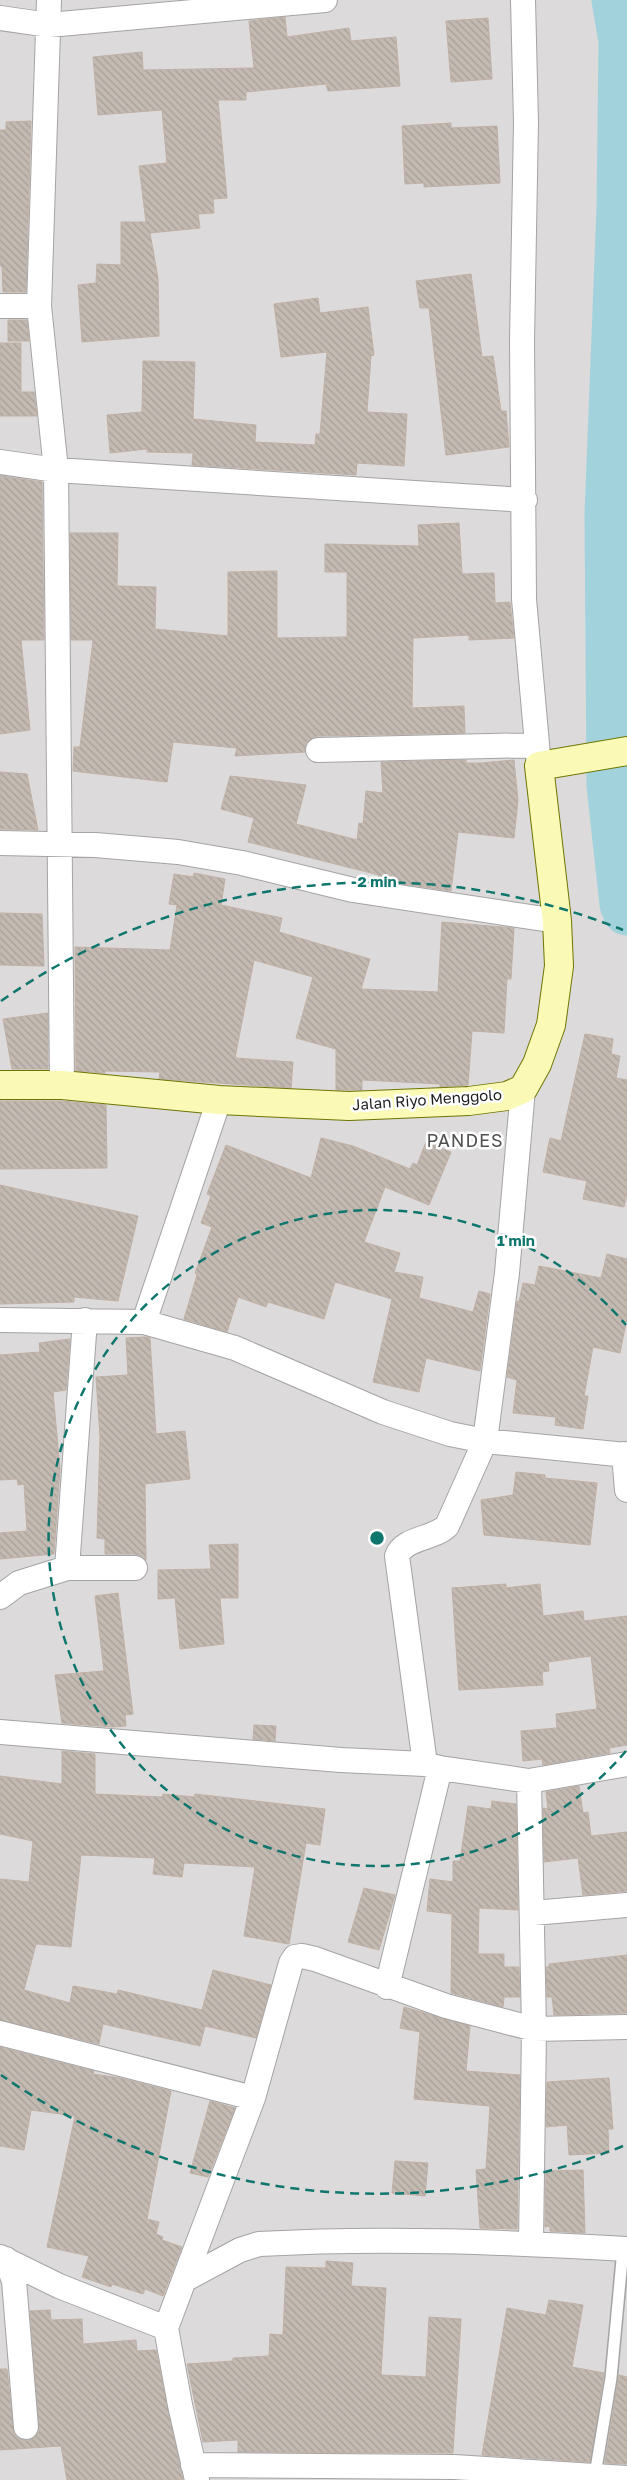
<svg xmlns="http://www.w3.org/2000/svg" width="627" height="2480" viewBox="0 0 627 2480" font-family="'Golos Text',sans-serif">
  <style>
    .residential { fill: #dcdada }
    .lines { fill: none; stroke-linecap: round; stroke-linejoin: round }
    .river { stroke: #a2d3dd; stroke-width: 49 }
    .building { fill: url(#building-back-hatch); stroke: #c1b0a5 }
    .lane-casing { stroke: #a4a4a4; stroke-width: 14 }
    .street-casing { stroke: #a4a4a4; stroke-width: 26 }
    .secondary-casing { stroke: #6e7603; stroke-width: 30 }
    .lane { stroke: #fff; stroke-width: 11 }
    .street { stroke: #fff; stroke-width: 24 }
    .secondary { stroke: #fafab6; stroke-width: 28 }
    .ring { fill: none; stroke: #0f766e; stroke-width: 2.5; stroke-dasharray: 9 6 }
    .labels { text-anchor: middle; stroke-width: 5; stroke-linejoin: round; paint-order: stroke }
    .street-label { font-size: 15px; fill: #1d1d1d; stroke: #fff }
    .quarter-label { font-size: 18px; letter-spacing: 1px; fill: #505050; stroke: #fff }
    .centre { fill: #0f766e; stroke: #fff; stroke-width: 2.5 }
    .ring-label { font-size: 15px; text-anchor: middle; font-weight: bold; fill: #0f766e; stroke: #fff; stroke-width: 5; stroke-linejoin: round; paint-order: stroke }
  </style>
  <defs>
    <pattern id="building-back-hatch" width="6" height="6" patternUnits="userSpaceOnUse" patternTransform="scale(1.25)"><rect width="6" height="6" fill="#c3bab2"/><path d="M-1 5l2 2M0 0l6 6M5-1l2 2" fill="none" stroke="#a79f99"/></pattern>
  </defs>
  <rect width="100%" height="100%" fill="#efeae3"/>
  <path class="residential" d="M0,0H627V2480H0Z"/>
  <g class="lines">
    <path class="river" d="M616,0L623,41L621,208L609,515L611,785L624,904L627,911"/>
  </g>
  <path class="building" d="M285,17L287,37L349,28L351,41L396,37L400,86L328,91L326,84L246,92V100H218L227,198L213,199L214,213L198,214L200,228L150,233L158,278L159,336L82,342L78,285L96,283L97,264L121,265V222H146L139,166L167,163L162,110L98,115L93,57L142,52L143,70L254,68L249,21Z
    M488,18L492,79L451,82L446,21Z
    M31,121L26,292H3L2,266H0V130H6V122Z
    M451,123V128L497,126L500,183L424,187V183L405,184L402,126Z
    M471,274L482,357L493,356L501,411H506L509,447L446,455L429,308H420L416,281Z
    M318,298L320,313L368,307L374,355L371,356L367,412L407,414L404,466L357,463L356,475L192,465L193,453L147,452V449L110,453L107,415L142,412L143,361L195,362L193,419L256,425L255,442L315,445L316,434H320L327,352L281,357L274,304Z
    M8,320H27L29,341H8Z
    M0,343H21V392H34L37,416H0Z
    M0,476L42,482L44,640H21L30,730L0,734Z
    M459,523L462,574L494,573L495,603L510,602L514,638L469,640V635L413,638L412,708L464,706L465,733L318,736L306,743L305,752L235,756L237,748L173,742L167,782L73,771L74,747H80L93,640H71L70,533H118L117,586L156,587L155,629L228,636V572L277,571V638L347,637V572H325V544L419,546L418,525Z
    M466,760V763H481L514,760L518,800L514,838L458,832L451,891L378,880L379,875L248,842L254,818L221,809L230,776L306,785L296,824L357,840L359,823L363,824L366,791L383,793L381,762Z
    M0,772L27,774L38,830L0,829Z
    M194,873L225,879L221,905L282,918L279,932L370,959L361,989L438,992L442,922L514,928L511,979H507L504,1033L472,1031L468,1085L440,1087V1084L362,1080V1090H336V1049L296,1038L313,977L254,960L235,1058L293,1062L291,1088L159,1079L160,1072L105,1071V1073L76,1071L75,947L170,950L177,905L169,904L174,874L193,877Z
    M0,913L42,914L44,966L0,965Z
    M48,1013V1069H12L3,1019Z
    M585,1034L613,1039L611,1054L620,1056L616,1078L627,1080V1194L624,1207L583,1199L587,1181L543,1172L550,1138L561,1141Z
    M0,1101H61L106,1105L107,1168L0,1169Z
    M321,1138L353,1146L410,1169L413,1163L417,1165L426,1142L451,1152L429,1205L385,1187L364,1242L400,1253L394,1272L423,1277L419,1298L473,1312L479,1291L490,1294L480,1371L426,1358L419,1392L373,1382L392,1299L335,1282L324,1319L268,1302L266,1307L238,1297L227,1332L184,1319L197,1275L195,1273L212,1227L201,1223L211,1196L207,1194L226,1145L311,1178Z
    M0,1185L138,1216L118,1301L74,1297V1302L0,1304Z
    M607,1254L627,1259V1318L620,1353L593,1347L584,1396H588L583,1429L555,1425L556,1417L513,1413L517,1380L507,1377L517,1301L519,1302L523,1283L535,1285L539,1266L601,1278Z
    M146,1337L150,1338L156,1434L185,1431L190,1479L145,1484L146,1560L135,1554H105V1539L97,1538L100,1437L96,1377L128,1375L126,1338Z
    M70,1339L66,1390L53,1392L60,1469L54,1554L0,1559V1533L27,1531L24,1484L18,1485L17,1479L0,1480V1355L40,1352L39,1343Z
    M516,1472L545,1475V1478L597,1483L590,1545L484,1535L481,1500L513,1495Z
    M238,1544V1598H220L224,1644L180,1649L175,1598L158,1599V1570L211,1569L209,1545Z
    M506,1584V1588L540,1584L543,1616L583,1611L584,1621L627,1616V1745L609,1748L610,1753L543,1765L542,1759L523,1761L521,1731L557,1728L556,1714L597,1709L591,1656L548,1662L549,1671L542,1672L543,1685L459,1690L452,1588Z
    M118,1593L133,1714L125,1715L126,1726L112,1727L62,1723L55,1675L104,1671L95,1596Z
    M254,1725L276,1726L275,1741L253,1739Z
    M62,1751L95,1754V1794L162,1797L163,1794L194,1797L195,1794L325,1809L320,1845L306,1843L289,1944L244,1936L255,1867L184,1863L182,1877L153,1874L155,1858L81,1855L71,1947L36,1944L24,1990L70,2003L73,1986L117,1994L118,1990L202,2010L213,1970L271,1985L256,2038L205,2026L200,2046L103,2024L99,2044L0,2020V1879L29,1882L33,1841L0,1834V1776L62,1784Z
    M579,1786L583,1813L588,1812L591,1836L627,1832V1891L583,1895L578,1858L544,1862L543,1808L548,1809L546,1792Z
    M492,1801L516,1804L518,1910L479,1908L478,1954H504V1967H519L520,1997H504L503,2007L451,1993L452,1914L427,1911L430,1879L453,1882V1861H460L468,1806L491,1809Z
    M364,1888L395,1895L379,1950L348,1942Z
    M627,1955V2013L554,2015L552,1997H547L546,1967H549V1964Z
    M404,2007L470,2026L466,2071L520,2075L517,2229L480,2228L476,2170L486,2169L490,2106L414,2099L420,2032L400,2028Z
    M0,2047L94,2071L93,2074L120,2078L171,2091L147,2219L159,2222L156,2234L163,2237L162,2240L182,2247L163,2296L145,2289L143,2294L112,2284L111,2287L82,2277L89,2256L47,2247L75,2116L31,2110L24,2150L0,2146Z
    M609,2078L613,2129H608L609,2153L569,2155L567,2125L546,2127L547,2082Z
    M210,2101L235,2108L208,2177L190,2173Z
    M395,2161L428,2163L425,2196L392,2193Z
    M583,2170L585,2233L550,2231V2226L545,2227L546,2171Z
    M326,2261L353,2263L351,2286L386,2288L381,2375L426,2377L429,2317L461,2319L453,2453L238,2452V2440L203,2442L187,2364L233,2361V2358L269,2356L270,2334L283,2335L286,2267L326,2268Z
    M549,2300L583,2305L572,2367L604,2373L590,2462L482,2455L507,2308L546,2315Z
    M50,2310L51,2320L82,2319L83,2344L136,2340L137,2351L156,2350L183,2480H67L61,2446L0,2450V2369H7L14,2434L20,2439L28,2441L34,2438L39,2432L30,2311Z
    M619,2375L627,2377V2464L605,2463Z"/>
  <g class="lines">
    <g class="lane-casing">
      <path id="lane" d="M595,2475L611,2378L623,2249"/>
    </g>
    <g class="street-casing">
      <path id="street" d="M49,0L39,306L56,470L62,1085
        M523,0L526,122L522,341L524,599L539,766
        M0,18L49,25L325,0
        M0,306H39
        M0,462L56,470L525,500
        M318,750L537,745
        M0,843L95,845L178,852L242,863L353,890L557,921
        M0,1320L144,1322L235,1348L383,1412L450,1434L485,1441L627,1455
        M144,1322L219,1100
        M624,1454L627,1490
        M67,1568H135
        M0,1597L19,1583L67,1568L85,1320
        M0,1732L341,1760L425,1764L440,1768L529,1781L627,1764
        M425,1764L397,1556C403,1538 434,1539 447,1526L485,1441L507,1273L523,1089
        M529,1781L534,2029L531,2244
        M533,1913L627,1905
        M387,1987L440,1768
        M0,2033L253,2098
        M0,2257L59,2286L166,2328
        M6,2259L14,2281L26,2427
        M184,2280L253,2098L291,1963L295,1957L302,1956L315,1959L446,2006L534,2029L627,2027
        M193,2465L454,2467L627,2478
        M197,2480L180,2405L166,2328L184,2280L240,2250L259,2244C381,2237 505,2242 627,2249"/>
    </g>
    <g class="secondary-casing">
      <path id="secondary" d="M0,1085H62L219,1100L349,1106L469,1101L507,1096L523,1089L537,1064L551,1025L559,966L557,921L539,766L627,751"/>
    </g>
    <use href="#lane" class="lane"/>
    <use href="#street" class="street"/>
    <use href="#secondary" class="secondary"/>
  </g>
  <g class="ring">
    <path d="M626 1751A328 328 0 1 1 626 1325"/>
    <path d="M623 2146A656 656 0 0 1 1 2075M1 1001A656 656 0 0 1 623 930"/>
  </g>
  <g class="labels">
    <g class="street-label">
      <text transform="translate(427 1100) rotate(-4)" y="5">Jalan Riyo Menggolo</text>
    </g>
    <g class="quarter-label">
      <text x="465" y="1147">PANDES</text>
    </g>
  </g>
  <circle cx="377" cy="1538" r="8" class="centre"/>
  <g class="ring-label">
    <text x="377" y="887">2 min</text>
    <text x="516" y="1246">1 min</text>
  </g>
</svg>
